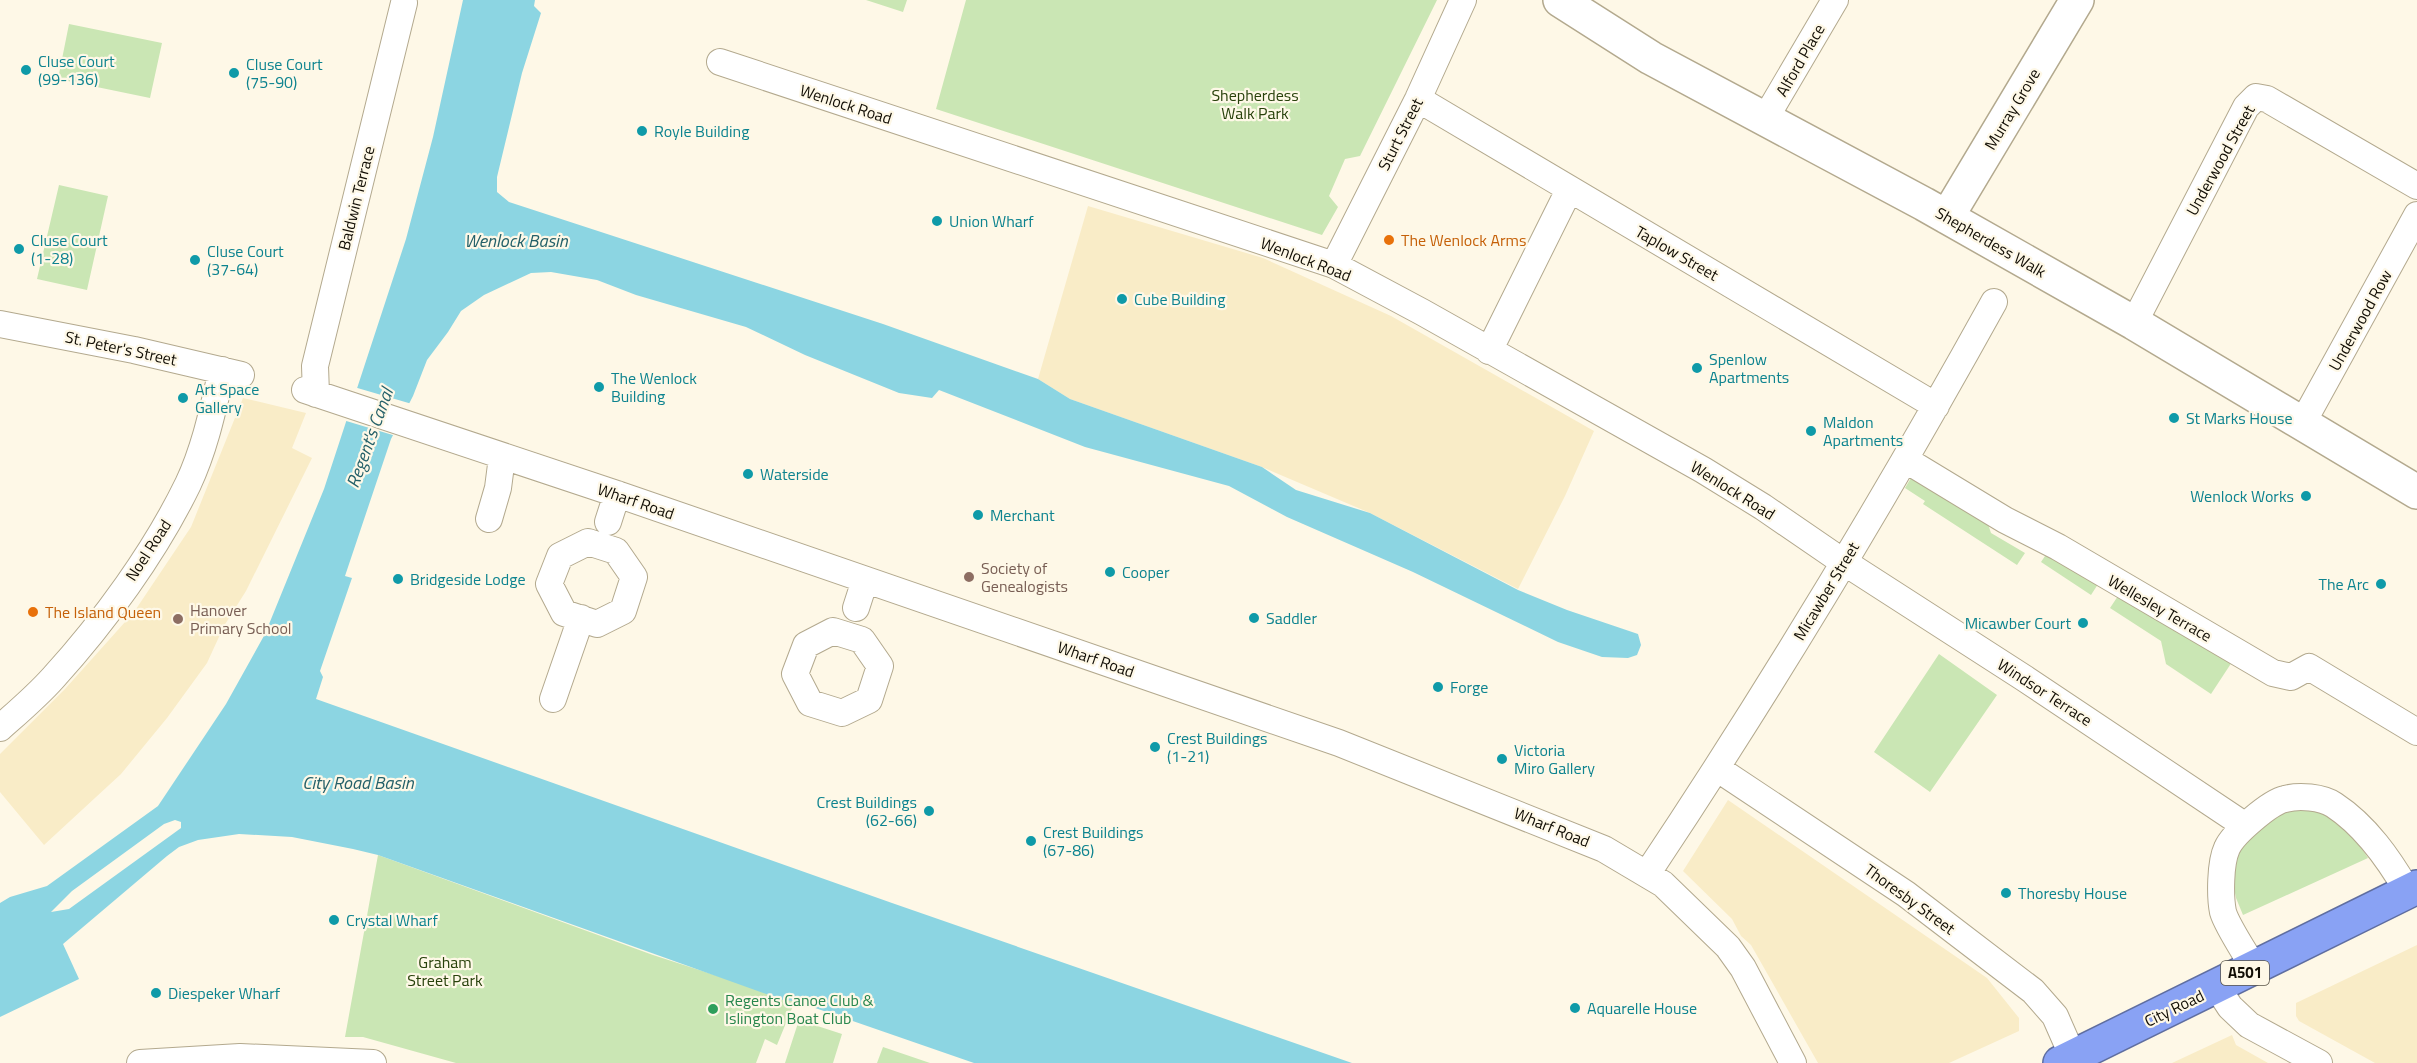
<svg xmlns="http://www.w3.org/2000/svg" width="2417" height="1063" viewBox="0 0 2417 1063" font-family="'Titillium Web',sans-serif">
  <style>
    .built { fill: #f9ecc7 }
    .green { fill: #cae6b4 }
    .water { fill: #8cd5e2; fill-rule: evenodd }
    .pier { fill: #fef8e7 }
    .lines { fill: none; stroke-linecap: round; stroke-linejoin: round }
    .street-casing { stroke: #b3a98e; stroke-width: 28 }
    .secondary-casing { stroke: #b3a98e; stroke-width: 36 }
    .highway-casing { stroke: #5f6ea0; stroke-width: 36 }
    .street { stroke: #fff; stroke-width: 26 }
    .secondary { stroke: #fff; stroke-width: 33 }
    .highway { stroke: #89a2f4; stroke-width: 33 }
    .culture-dot { fill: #0f9aa8; stroke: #fef8e7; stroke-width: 2 }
    .food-dot { fill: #e8710a; stroke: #fef8e7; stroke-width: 2 }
    .education-dot { fill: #8d6e63; stroke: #fef8e7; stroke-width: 2 }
    .leisure-dot { fill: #2e9e5b; stroke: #fef8e7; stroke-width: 2 }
    .labels { text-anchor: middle; stroke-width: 4.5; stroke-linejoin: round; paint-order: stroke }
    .shield { fill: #fef8e7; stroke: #585448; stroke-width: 1.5 }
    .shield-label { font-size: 15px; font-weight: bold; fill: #110d04 }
    .street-label { font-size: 16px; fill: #110d04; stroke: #fef8e7 }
    .culture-label { font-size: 16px; fill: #0d838f; stroke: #fef8e7; text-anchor: start }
    .park-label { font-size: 16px; fill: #28410b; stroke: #fef8e7 }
    .food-label { font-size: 16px; fill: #c56008; stroke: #fef8e7; text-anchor: start }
    .education-label { font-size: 16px; fill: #785e54; stroke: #fef8e7; text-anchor: start }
    .leisure-label { font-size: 16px; fill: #27864d; stroke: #fef8e7; text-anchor: start }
    .water-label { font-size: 18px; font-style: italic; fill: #246069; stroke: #fef8e7 }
  </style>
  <rect width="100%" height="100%" fill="#fef8e7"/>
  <path class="built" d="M1088,206L1263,258L1391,316L1594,431L1565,496L1518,589L1370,513L1262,467L1070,399L1038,379Z
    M243,398L306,413L292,448L312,458L246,591L224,626L207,663L167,718L121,774L44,845L0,792V754L65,689L134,612L191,527Z
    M1728,800L1987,978L2019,1018V1031L1949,1063H1818L1751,945L1741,936L1732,919L1683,871Z
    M2417,945V1063H2375L2299,1021L2296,1016V1003Z
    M2232,1035L2236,1045L2268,1063H2172Z"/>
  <path class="green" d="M866,0H907L903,12Z
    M966,0H1437L1360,156L1345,159L1329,196L1338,207L1322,235L936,109Z
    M69,24L162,43L150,98L58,79Z
    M59,185L108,196L87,290L37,279Z
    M1915,471L1985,515L1991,533L2025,553L2017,565L1923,504L1925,501L1905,488Z
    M2049,550L2100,581L2091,595L2041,562Z
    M2120,593L2232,662L2211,694L2166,664L2161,641L2110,608Z
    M1939,654L1997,695L1930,792L1874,752Z
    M2296,807C2335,810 2348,827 2368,858L2243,915L2236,898L2232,878L2234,857L2259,825Z
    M378,855L653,955L795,1001L777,1045L765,1039L756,1063H456L363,1037H345Z
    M799,1020L842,1034L833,1063H785Z
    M883,1047L930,1063H877Z"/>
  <path class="water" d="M463,0H535L534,6L541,13L522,73L497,177V192L509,202L883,324L1038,379L1070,399L1262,467L1296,490L1370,513L1518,590L1567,610L1638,634L1641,645L1637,655L1628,658L1602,657L1558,642L1413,572L1287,517L1229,486L1085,447L939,390L932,398L899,393L805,355L746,327L636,295L597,280L551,272L531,273L484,295L461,311L448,332L427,360L413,396L391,439L345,576L352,578L320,671L323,677L316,699L892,903L1352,1063H974L795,1001L783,1000L378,855L353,849L292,837L239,834L198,840L179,847L167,856L63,944L79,979L0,1017V903L10,897L47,886L158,806L226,704L265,634L324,489L406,239L433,137ZM175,820L181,822V828L170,836L69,909L51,912L72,891L164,824Z"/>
  <path class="pier" d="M354,387L412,404L396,436L343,420Z"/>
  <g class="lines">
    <g class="street-casing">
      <path id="street" d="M720,62L1334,265L1422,312L1703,470L1763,507L1833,555L2024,678L2244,825
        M1418,99L1936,406
        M1765,119L1835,0
        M1334,265L1418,99L1463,0
        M2134,323L2246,107L2256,97L2267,99L2417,186
        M0,324L134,350L241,375
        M1489,351L1569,190
        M305,390L617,494L1339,743L1604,849L1663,884L1728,947L1743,968L1793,1063
        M316,394L315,366L404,3
        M2302,424L2417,215
        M1906,460L2005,520L2058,547L2273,673L2291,677L2309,667L2417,732
        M489,519L498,488L502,457
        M608,522L617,494
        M588,542L616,551L634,577L623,611L597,624L564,613L549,584L560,556Z
        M856,608L865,580
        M833,631L862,640L880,666L869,700L842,713L810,703L795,674L806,645Z
        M553,699L581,618
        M0,728C18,712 37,696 53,678C104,622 155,552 188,484C205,448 213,409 222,370
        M1718,769L1906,894L2033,991L2055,1016L2073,1057
        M1647,874C1771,688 1886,497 1994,302
        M2254,968C2246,954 2227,926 2223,912C2220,897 2220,863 2227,848C2233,834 2270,802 2285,799C2299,795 2322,797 2334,805C2366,826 2389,859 2408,892
        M2217,987L2230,1007L2249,1025L2319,1063
        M140,1063L240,1057L373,1063"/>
    </g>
    <g class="secondary-casing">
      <path id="secondary" d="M1560,0L1651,58L1924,204L2134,323L2417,492
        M1947,217L2077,0"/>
    </g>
    <g class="highway-casing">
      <path id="highway" d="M2060,1063L2417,887"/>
    </g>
    <use href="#street" class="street"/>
    <use href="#secondary" class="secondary"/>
    <use href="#highway" class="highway"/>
  </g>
  <g class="culture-dot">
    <circle cx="26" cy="70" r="6"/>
    <circle cx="234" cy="73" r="6"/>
    <circle cx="642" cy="131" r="6"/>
    <circle cx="937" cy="221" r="6"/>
    <circle cx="19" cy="249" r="6"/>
    <circle cx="195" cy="260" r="6"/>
    <circle cx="1122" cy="299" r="6"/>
    <circle cx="1697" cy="368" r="6"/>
    <circle cx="599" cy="387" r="6"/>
    <circle cx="183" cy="398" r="6"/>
    <circle cx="2174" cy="418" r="6"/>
    <circle cx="1811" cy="431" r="6"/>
    <circle cx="748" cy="474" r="6"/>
    <circle cx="2306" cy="496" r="6"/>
    <circle cx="978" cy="515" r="6"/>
    <circle cx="1110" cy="572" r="6"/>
    <circle cx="398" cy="579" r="6"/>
    <circle cx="2381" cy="584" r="6"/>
    <circle cx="1254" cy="618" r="6"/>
    <circle cx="2083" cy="623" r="6"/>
    <circle cx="1438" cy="687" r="6"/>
    <circle cx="1155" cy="747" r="6"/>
    <circle cx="1502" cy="759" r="6"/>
    <circle cx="929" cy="811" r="6"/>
    <circle cx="1031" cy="841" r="6"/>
    <circle cx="2006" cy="893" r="6"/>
    <circle cx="334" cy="920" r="6"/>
    <circle cx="156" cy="993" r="6"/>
    <circle cx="1575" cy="1008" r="6"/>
  </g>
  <g class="food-dot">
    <circle cx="1389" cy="240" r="6"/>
    <circle cx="33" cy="612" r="6"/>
  </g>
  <g class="education-dot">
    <circle cx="969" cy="577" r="6"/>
    <circle cx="178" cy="619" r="6"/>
  </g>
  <circle class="leisure-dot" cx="713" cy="1009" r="6"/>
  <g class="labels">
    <rect class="shield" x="2221" y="961" width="48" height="24" rx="4.5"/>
    <g class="shield-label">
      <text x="2245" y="978">A501</text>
    </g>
    <g class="street-label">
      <text transform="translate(1800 60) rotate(-60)" y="6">Alford Place</text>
      <text transform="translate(846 104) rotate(18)" y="6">Wenlock Road</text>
      <text transform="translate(2012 109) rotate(-59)" y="6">Murray Grove</text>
      <text transform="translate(1400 134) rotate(-63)" y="6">Sturt Street</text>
      <text transform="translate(2220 160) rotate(-61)" y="6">Underwood Street</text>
      <text transform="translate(356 198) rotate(-76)" y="6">Baldwin Terrace</text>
      <text transform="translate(1991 242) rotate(30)" y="6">Shepherdess Walk</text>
      <text transform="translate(1677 253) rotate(30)" y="6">Taplow Street</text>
      <text transform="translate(1306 259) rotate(21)" y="6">Wenlock Road</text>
      <text transform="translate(2360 320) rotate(-61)" y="6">Underwood Row</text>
      <text transform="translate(121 348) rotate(12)" y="6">St. Peter's Street</text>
      <text transform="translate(1733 490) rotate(32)" y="6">Wenlock Road</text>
      <text transform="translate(636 501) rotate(19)" y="6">Wharf Road</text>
      <text transform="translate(148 550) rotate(-57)" y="6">Noel Road</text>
      <text transform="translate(1826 591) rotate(-59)" y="6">Micawber Street</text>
      <text transform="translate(2160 608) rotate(30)" y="6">Wellesley Terrace</text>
      <text transform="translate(1096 659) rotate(19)" y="6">Wharf Road</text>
      <text transform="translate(2045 692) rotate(33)" y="6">Windsor Terrace</text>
      <text transform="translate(1552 827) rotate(22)" y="6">Wharf Road</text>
      <text transform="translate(1910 899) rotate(36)" y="6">Thoresby Street</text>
      <text transform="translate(2174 1008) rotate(-26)" y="6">City Road</text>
    </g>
    <g class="culture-label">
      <text x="38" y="67">Cluse Court<tspan x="38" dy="18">(99-136)</tspan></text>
      <text x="246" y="70">Cluse Court<tspan x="246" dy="18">(75-90)</tspan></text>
      <text x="654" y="137">Royle Building</text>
      <text x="949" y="227">Union Wharf</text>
      <text x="31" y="246">Cluse Court<tspan x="31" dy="18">(1-28)</tspan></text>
      <text x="207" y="257">Cluse Court<tspan x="207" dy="18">(37-64)</tspan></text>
      <text x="1134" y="305">Cube Building</text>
      <text x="1709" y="365">Spenlow<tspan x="1709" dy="18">Apartments</tspan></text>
      <text x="611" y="384">The Wenlock<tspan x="611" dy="18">Building</tspan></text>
      <text x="195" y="395">Art Space<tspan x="195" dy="18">Gallery</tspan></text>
      <text x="2186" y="424">St Marks House</text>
      <text x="1823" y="428">Maldon<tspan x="1823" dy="18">Apartments</tspan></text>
      <text x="760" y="480">Waterside</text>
      <text x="2294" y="502" text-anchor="end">Wenlock Works</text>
      <text x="990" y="521">Merchant</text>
      <text x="1122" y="578">Cooper</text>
      <text x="410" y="585">Bridgeside Lodge</text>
      <text x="2369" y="590" text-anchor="end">The Arc</text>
      <text x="1266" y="624">Saddler</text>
      <text x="2071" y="629" text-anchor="end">Micawber Court</text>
      <text x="1450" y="693">Forge</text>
      <text x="1167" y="744">Crest Buildings<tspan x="1167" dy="18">(1-21)</tspan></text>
      <text x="1514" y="756">Victoria<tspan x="1514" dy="18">Miro Gallery</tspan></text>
      <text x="917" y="808" text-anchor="end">Crest Buildings<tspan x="917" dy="18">(62-66)</tspan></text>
      <text x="1043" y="838">Crest Buildings<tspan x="1043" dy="18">(67-86)</tspan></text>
      <text x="2018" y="899">Thoresby House</text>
      <text x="346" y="926">Crystal Wharf</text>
      <text x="168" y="999">Diespeker Wharf</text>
      <text x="1587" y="1014">Aquarelle House</text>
    </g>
    <g class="park-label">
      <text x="1255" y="101">Shepherdess<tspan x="1255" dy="18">Walk Park</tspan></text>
      <text x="445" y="968">Graham<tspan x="445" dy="18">Street Park</tspan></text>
    </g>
    <g class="food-label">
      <text x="1401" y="246">The Wenlock Arms</text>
      <text x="45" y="618">The Island Queen</text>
    </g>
    <g class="education-label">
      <text x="981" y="574">Society of<tspan x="981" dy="18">Genealogists</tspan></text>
      <text x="190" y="616">Hanover<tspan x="190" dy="18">Primary School</tspan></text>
    </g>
    <g class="leisure-label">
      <text x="725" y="1006">Regents Canoe Club &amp;<tspan x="725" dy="18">Islington Boat Club</tspan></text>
    </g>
    <g class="water-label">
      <text x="516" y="247">Wenlock Basin</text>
      <text transform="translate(370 438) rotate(-70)" y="6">Regent's Canal</text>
      <text x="358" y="789">City Road Basin</text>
    </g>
  </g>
</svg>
